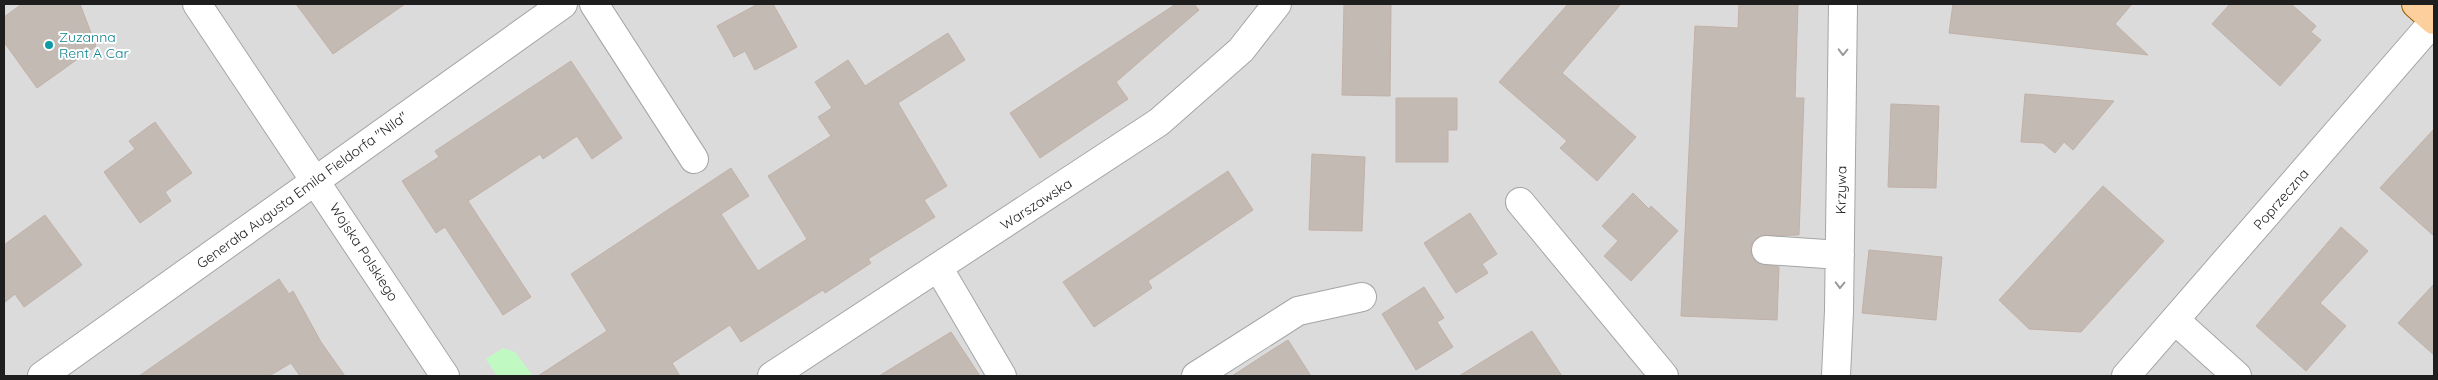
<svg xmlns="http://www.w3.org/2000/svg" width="2438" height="380" viewBox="0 0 2438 380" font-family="Quicksand,sans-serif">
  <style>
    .residential { fill: #dcdbdb }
    .park { fill: #c1f9c3 }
    .building { fill: #c4bab4; stroke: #c1b1a7 }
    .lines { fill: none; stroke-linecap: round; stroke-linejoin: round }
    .minor-casing { stroke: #a5a5a5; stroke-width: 30 }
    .major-casing { stroke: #986000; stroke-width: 30 }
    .minor { stroke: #fff; stroke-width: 28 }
    .major { stroke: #fccf9d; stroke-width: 28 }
    .oneway { stroke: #9a9a9a }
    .culture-dot { fill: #0f9aa8; stroke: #fff; stroke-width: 2 }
    .labels { text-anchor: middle; stroke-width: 4; stroke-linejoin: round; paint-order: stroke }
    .culture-label { font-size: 14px; fill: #0d838f; stroke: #fff; text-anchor: start }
    .street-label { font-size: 14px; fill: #1e1e1e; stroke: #fff }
  </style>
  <rect width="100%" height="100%" fill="#efebe4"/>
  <path class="residential" d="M4,4H2434V376H4Z"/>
  <path class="park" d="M503,348L515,352L533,376H497L486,359Z"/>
  <path class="building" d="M22,4H80L96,46L37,88L4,42V17Z
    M296,4H405L333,54Z
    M758,4H773L797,47L755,70L745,51L734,57L717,26Z
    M1176,4H1194L1199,10L1116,82L1128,99L1040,158L1010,113Z
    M1344,4H1391L1390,96L1342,95Z
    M1568,4H1621L1562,73L1636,137L1597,181L1560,148L1567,141L1499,82Z
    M1739,4H1798L1795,98H1804L1799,235L1760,236L1753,241L1750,249L1752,257L1758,263L1779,267L1777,320L1681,316L1695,26L1738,28Z
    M1953,4H2132L2115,24L2148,55L1949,33Z
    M2230,4H2291L2316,26L2311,32L2321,40L2280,86L2212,24Z
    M948,33L965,60L898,103L947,186L924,200L935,217L868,259L871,263L825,293L823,290L741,342L730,325L672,363L680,376H538L607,331L571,274L731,168L749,196L721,214L758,271L807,239L768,176L831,136L818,117L832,108L815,82L848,60L865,86Z
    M571,61L622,138L592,159L577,136L543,159L540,154L468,201L531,297L503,315L445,227L436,233L402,181L439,157L435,151Z
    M2025,94L2114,101L2073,150L2064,142L2055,153L2043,143L2021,142Z
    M1396,98H1457V130H1448V162H1396Z
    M1891,104L1939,106L1936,188L1888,187Z
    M155,122L192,173L165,192L171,201L140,223L104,172L135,149L129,141Z
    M2434,129V236L2380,188Z
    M1312,154L1365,157L1362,231L1309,230Z
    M1228,171L1253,210L1148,281L1152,288L1094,327L1063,282Z
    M2103,186L2164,241L2081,332L2029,329L1999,300Z
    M1633,193L1649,209L1651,206L1678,231L1631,281L1604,256L1618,241L1602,226Z
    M1470,213L1497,254L1482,264L1488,273L1456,293L1424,243Z
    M45,215L82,265L24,307L15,294L4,303V245Z
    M2341,227L2368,251L2320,303L2346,326L2306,371L2256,326Z
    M1869,250L1942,257L1936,320L1862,313Z
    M279,279L289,294L293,291L321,342L345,376H300L291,363L269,376H139Z
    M2434,284V355L2398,323Z
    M1424,287L1444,318L1437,322L1453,347L1416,370L1382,314Z
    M1532,331L1562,376H1459L1498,352Z
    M951,332L980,376H879Z
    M1288,340L1311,376H1232L1272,350Z"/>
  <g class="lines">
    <g class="minor-casing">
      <path id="minor" d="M197,4L445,376
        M594,4L694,159
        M1520,202L1664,376
        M1766,250L1840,255
        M938,267L1002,376
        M2176,321L2237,376
        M42,376L563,4
        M772,376L1159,122L1241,50L1277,4
        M1196,376L1298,311L1362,297
        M1836,376L1839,311L1843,4
        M2126,376L2434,21"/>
    </g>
    <g class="major-casing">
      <path id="major" d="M2416,4L2434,20"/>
    </g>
    <use href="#minor" class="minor"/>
    <use href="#major" class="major"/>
  </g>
  <defs><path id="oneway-chevron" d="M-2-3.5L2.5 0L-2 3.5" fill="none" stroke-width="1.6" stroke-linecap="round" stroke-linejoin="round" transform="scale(1.25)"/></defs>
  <g class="oneway">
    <use href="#oneway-chevron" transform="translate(1843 52) rotate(91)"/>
    <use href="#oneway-chevron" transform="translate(1840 285) rotate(91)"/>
  </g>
  <circle class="culture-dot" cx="49" cy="45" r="5"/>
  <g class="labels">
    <g class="culture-label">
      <text x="59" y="42">Zuzanna<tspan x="59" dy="16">Rent A Car</tspan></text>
    </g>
    <g class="street-label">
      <text transform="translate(302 190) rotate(-36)" y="5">Generała Augusta Emila Fieldorfa "Nila"</text>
      <text transform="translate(1841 190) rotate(-89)" y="5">Krzywa</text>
      <text transform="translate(2281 199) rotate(-49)" y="5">Poprzeczna</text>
      <text transform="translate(1036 204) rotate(-33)" y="5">Warszawska</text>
      <text transform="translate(364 252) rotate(57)" y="5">Wojska Polskiego</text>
    </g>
  </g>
  <rect width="2438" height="380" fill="none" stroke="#1e1e1e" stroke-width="10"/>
</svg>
